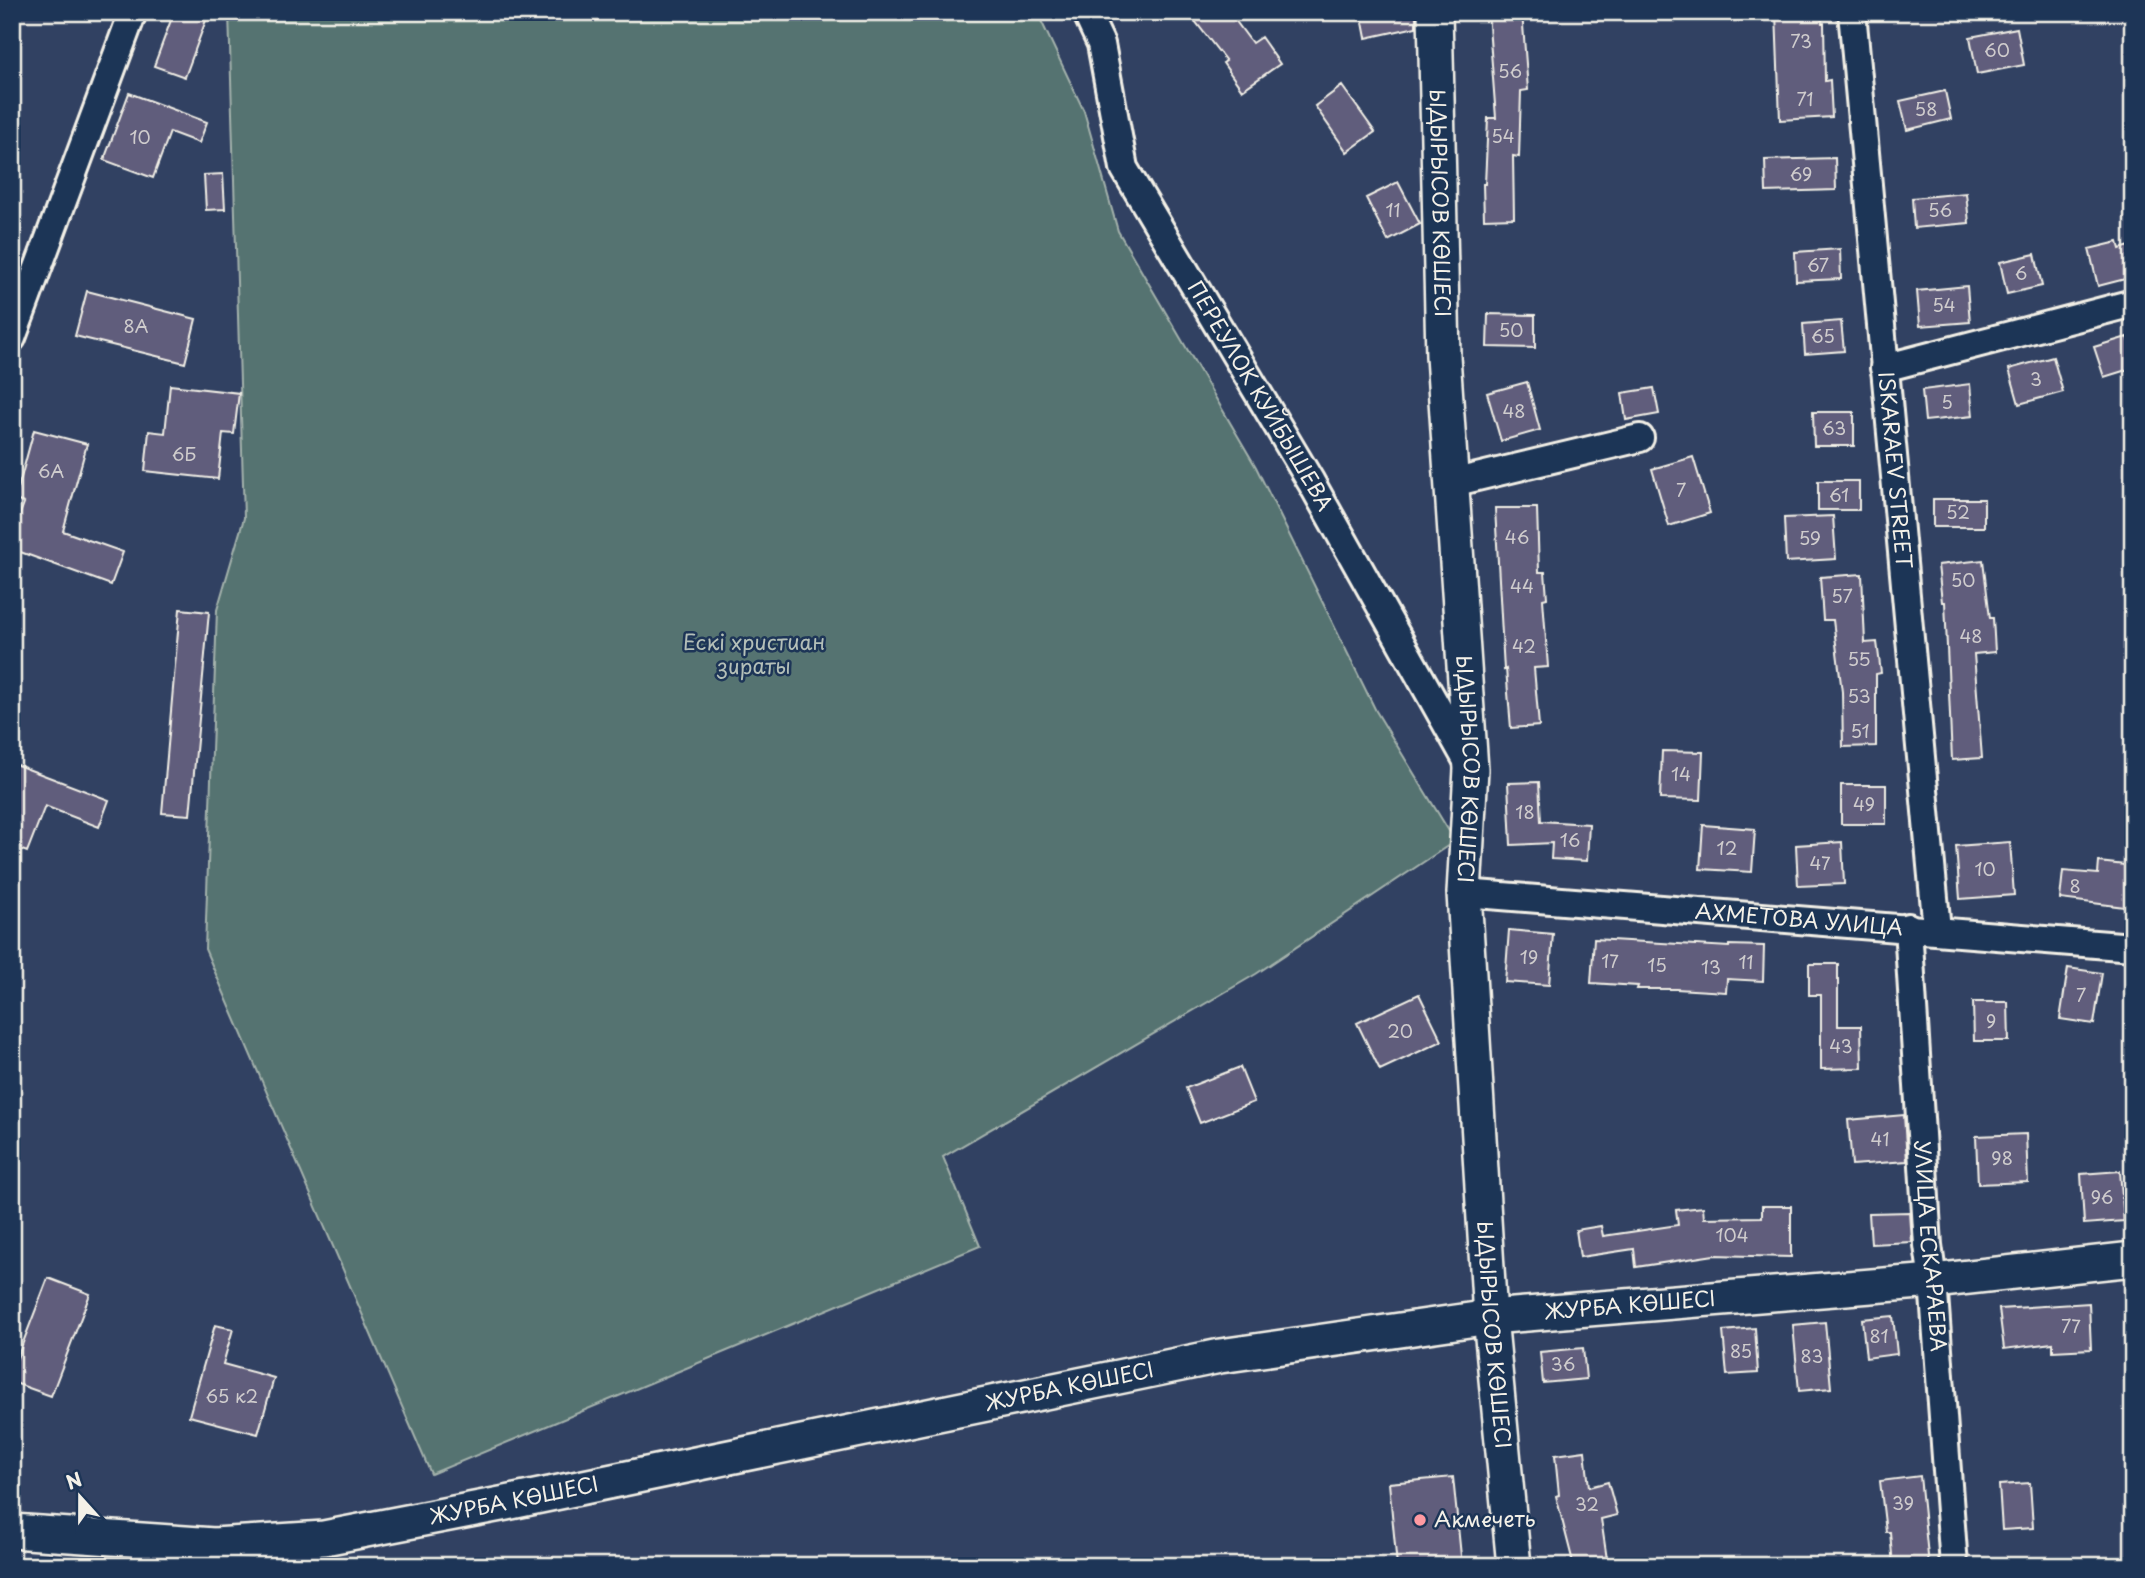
<svg xmlns="http://www.w3.org/2000/svg" width="2145" height="1578" viewBox="0 0 2145 1578" font-family="'Playpen Sans',sans-serif">
  <style>
    .green { fill: #557371; stroke: #a4b2ac; stroke-width: 2 }
    .building { fill: #615d7b; stroke: #f4f1e8; stroke-width: 2 }
    .lines { fill: none; stroke-linecap: round; stroke-linejoin: round }
    .minor-casing { stroke: #f4f1e8; stroke-width: 32 }
    .tertiary-casing { stroke: #f4f1e8; stroke-width: 38 }
    .minor { stroke: #1d3557; stroke-width: 26 }
    .tertiary { stroke: #1d3557; stroke-width: 33 }
    .poi-dot { fill: #ff9aa2; stroke: #1d3557; stroke-width: 2.5 }
    .labels { text-anchor: middle; stroke-width: 5; stroke-linejoin: round; paint-order: stroke }
    .number-label { font-size: 18px; fill: #cfcccd }
    .street-label { font-size: 21px; fill: #f4f1e8; stroke: #1d3557 }
    .park-label { font-size: 21px; fill: #b4bfb8; stroke: #1d3557 }
    .poi-label { font-size: 21px; fill: #f4f1e8; stroke: #1d3557; text-anchor: start }
  </style>
  <rect width="100%" height="100%" fill="#314162"/>
  <filter id="ink" filterUnits="userSpaceOnUse"><feTurbulence type="fractalNoise" baseFrequency=".0143" numOctaves="2"/><feDisplacementMap in="SourceGraphic" scale="14" xChannelSelector="R" yChannelSelector="G"/><feConvolveMatrix kernelMatrix="1 2 1 2 8 2 1 2 1" color-interpolation-filters="sRGB"/></filter>
  <g filter="url(#ink)">
    <path class="green" d="M229,12H1037L1084,111L1118,231L1256,467L1376,711L1455,841L1256,974L943,1157L980,1246L431,1474L205,949L217,610L244,518Z"/>
    <path class="building" d="M174,12H209L185,77L154,66Z
      M1188,12H1229L1252,43L1261,37L1280,64L1242,90L1223,63L1226,61Z
      M1361,12H1416V27L1366,38Z
      M1488,12H1522L1528,90L1521,91L1519,157L1513,156L1514,218L1484,219L1483,184H1485L1488,118H1496Z
      M1776,12H1821L1822,23H1824L1825,81L1830,80L1832,117L1780,120Z
      M2017,28L2024,65L1977,74L1970,37Z
      M1342,86L1375,132L1347,152L1315,106Z
      M1945,91L1951,119L1907,130L1900,101Z
      M129,93L207,122L199,143L170,132L153,178L104,160Z
      M1835,158L1836,190L1766,192L1765,160Z
      M223,174L225,209L206,210L204,175Z
      M1398,182L1420,224L1388,241L1366,198Z
      M1966,193L1969,223L1914,228L1912,198Z
      M2118,242L2120,249L2133,245V277L2098,286L2089,249Z
      M1840,249L1841,279L1796,281L1795,252Z
      M2035,254L2042,286L2007,294L2000,262Z
      M1967,286L1970,322L1920,326L1917,291Z
      M87,291L196,319L185,363L75,336Z
      M1488,314L1535,315V348L1487,347Z
      M1841,321L1844,351L1805,354L1803,324Z
      M2127,337L2133,354V368L2104,377L2094,347Z
      M2053,357L2063,392L2019,404L2009,369Z
      M1527,382L1540,430L1501,441L1487,393Z
      M1970,384L1973,416L1925,421L1922,390Z
      M170,385L239,393L234,434L223,433L218,479L145,471L149,431L165,433Z
      M1654,388L1659,414L1626,420L1622,393Z
      M1813,412H1854V446H1814Z
      M34,430L87,444L63,531L123,552L111,585L12,549V535L24,503L15,500Z
      M1693,457L1710,513L1669,526L1652,469Z
      M1818,481H1859V510H1818Z
      M1933,499H1984V527H1933Z
      M1495,508H1537L1539,572H1545L1547,598L1543,599L1548,667L1534,668L1539,726L1511,728L1506,669L1504,670Z
      M1833,516L1836,559L1786,562L1784,518Z
      M1983,560L1990,618H1993L1995,652L1974,654L1982,758L1952,760L1945,602H1942L1938,565Z
      M1862,574L1865,643L1877,642L1881,673L1876,674V746L1843,747L1842,692L1833,620H1823L1820,577Z
      M180,609L209,612L190,815L162,813Z
      M1662,751L1703,752L1701,800L1660,799Z
      M12,763L109,800L99,827L45,806L27,852L12,846Z
      M1539,782L1541,821L1589,824L1587,861L1551,859L1552,843L1511,845L1508,783Z
      M1841,785H1886V824H1841Z
      M1703,825L1755,829L1752,872L1700,869Z
      M1842,842L1844,884L1798,886L1796,845Z
      M2010,842L2014,895L1960,899L1956,846Z
      M2099,862L2133,866V908L2060,899L2063,871L2098,874Z
      M1509,930L1553,934L1549,985L1505,982Z
      M1594,939L1729,947V945L1764,946L1763,981L1727,979L1726,992L1676,989H1637L1638,986L1591,983Z
      M1809,964H1838V1026H1861L1862,1068L1821,1069V995H1809Z
      M2068,968L2102,973L2094,1024L2060,1019Z
      M1419,994L1442,1041L1380,1070L1357,1023Z
      M1973,1002H2008L2009,1041H1974Z
      M1240,1067L1254,1102L1200,1123L1186,1088Z
      M1904,1115L1907,1161L1852,1165L1848,1120Z
      M2026,1134L2028,1182L1978,1184L1976,1136Z
      M2120,1171L2124,1221L2084,1224L2081,1174Z
      M1762,1206H1791V1257L1714,1255L1636,1267L1634,1249L1580,1257L1576,1230L1601,1226L1603,1236L1678,1225L1676,1210L1703,1207L1704,1218L1762,1217Z
      M1910,1212L1912,1242L1871,1244L1869,1213Z
      M48,1278L90,1294L51,1396L12,1382V1371Z
      M2089,1303L2091,1349L2053,1351V1343L2004,1349L1999,1309Z
      M1893,1316L1897,1354L1866,1358L1862,1319Z
      M1825,1322L1831,1388L1799,1391L1793,1325Z
      M215,1325L233,1329L223,1364L274,1378L258,1434L189,1416Z
      M1755,1328L1758,1373L1727,1375L1723,1331Z
      M1583,1348L1586,1379L1543,1383L1540,1352Z
      M1585,1451L1589,1487L1608,1482L1617,1515L1601,1519L1608,1566H1574L1556,1496L1559,1495L1555,1455Z
      M1920,1476L1929,1566H1893L1890,1532H1886L1880,1481Z
      M1453,1477L1462,1566H1397L1389,1483Z
      M2030,1483L2033,1528L2002,1530L1999,1485Z"/>
    <g class="lines">
      <g class="minor-casing">
        <g id="minor">
          <path id="s1" d="M1086,12L1101,44L1124,168L1311,482L1470,766"/>
          <path id="s2" d="M1852,12L1937,930"/>
          <path d="M12,338L133,12"/>
          <path d="M1884,368L2133,303"/>
          <path d="M1452,483L1640,438"/>
          <path id="s3" d="M1464,893L2133,947"/>
          <path id="s4" d="M1908,927L1928,1245L1933,1281L1954,1566"/>
        </g>
      </g>
      <g class="tertiary-casing">
        <g id="tertiary">
          <path id="s5" d="M1435,12L1443,356L1471,769L1464,893L1490,1317L1514,1566"/>
          <path id="s6" d="M12,1531L214,1545L324,1538L506,1503L1220,1356L1490,1317L1933,1281L2133,1259"/>
        </g>
      </g>
      <use href="#minor" class="minor"/>
      <use href="#tertiary" class="tertiary"/>
    </g>
  </g>
  <circle class="poi-dot" cx="1420" cy="1520" r="7"/>
  <g class="labels">
    <g class="number-label">
      <text x="1801" y="48">73</text>
      <text x="1997" y="57">60</text>
      <text x="1510" y="78">56</text>
      <text x="1805" y="106">71</text>
      <text x="1926" y="116">58</text>
      <text x="1503" y="143">54</text>
      <text x="140" y="144">10</text>
      <text x="1801" y="181">69</text>
      <text x="1393" y="217">11</text>
      <text x="1940" y="217">56</text>
      <text x="1818" y="272">67</text>
      <text x="2021" y="280">6</text>
      <text x="1944" y="312">54</text>
      <text x="136" y="333">8А</text>
      <text x="1511" y="337">50</text>
      <text x="1823" y="343">65</text>
      <text x="2036" y="386">3</text>
      <text x="1947" y="409">5</text>
      <text x="1514" y="418">48</text>
      <text x="1834" y="435">63</text>
      <text x="184" y="461">6Б</text>
      <text x="51" y="478">6А</text>
      <text x="1681" y="497">7</text>
      <text x="1839" y="502">61</text>
      <text x="1958" y="519">52</text>
      <text x="1517" y="544">46</text>
      <text x="1810" y="545">59</text>
      <text x="1963" y="587">50</text>
      <text x="1522" y="593">44</text>
      <text x="1842" y="603">57</text>
      <text x="1971" y="643">48</text>
      <text x="1524" y="653">42</text>
      <text x="1859" y="666">55</text>
      <text x="1859" y="703">53</text>
      <text x="1860" y="738">51</text>
      <text x="1681" y="781">14</text>
      <text x="1864" y="811">49</text>
      <text x="1525" y="819">18</text>
      <text x="1570" y="847">16</text>
      <text x="1727" y="855">12</text>
      <text x="1820" y="870">47</text>
      <text x="1985" y="876">10</text>
      <text x="2075" y="893">8</text>
      <text x="1529" y="964">19</text>
      <text x="1610" y="968">17</text>
      <text x="1746" y="969">11</text>
      <text x="1657" y="972">15</text>
      <text x="1711" y="974">13</text>
      <text x="2081" y="1002">7</text>
      <text x="1991" y="1028">9</text>
      <text x="1400" y="1038">20</text>
      <text x="1841" y="1053">43</text>
      <text x="1880" y="1146">41</text>
      <text x="2002" y="1165">98</text>
      <text x="2102" y="1204">96</text>
      <text x="1732" y="1242">104</text>
      <text x="2071" y="1333">77</text>
      <text x="1879" y="1343">81</text>
      <text x="1741" y="1358">85</text>
      <text x="1812" y="1363">83</text>
      <text x="1563" y="1371">36</text>
      <text x="232" y="1403">65 к2</text>
      <text x="1903" y="1510">39</text>
      <text x="1587" y="1511">32</text>
    </g>
    <g class="street-label">
      <text dy="7" stroke="none"><textPath href="#s5" startOffset="191">ЫДЫРЫСОВ КӨШЕСІ</textPath></text>
      <text dy="7" stroke="none"><textPath href="#s1" startOffset="427">ПЕРЕУЛОК КУЙБЫШЕВА</textPath></text>
      <text dy="7" stroke="none"><textPath href="#s2" startOffset="460">ISKARAEV STREET</textPath></text>
      <text dy="7" stroke="none"><textPath href="#s5" startOffset="758">ЫДЫРЫСОВ КӨШЕСІ</textPath></text>
      <text dy="7" stroke="none"><textPath href="#s3" startOffset="336">АХМЕТОВА УЛИЦА</textPath></text>
      <text dy="7" stroke="none"><textPath href="#s4" startOffset="320">УЛИЦА ЕСКАРАЕВА</textPath></text>
      <text dy="7" stroke="none"><textPath href="#s6" startOffset="1640">ЖУРБА КӨШЕСІ</textPath></text>
      <text dy="7" stroke="none"><textPath href="#s5" startOffset="1325">ЫДЫРЫСОВ КӨШЕСІ</textPath></text>
      <text dy="7" stroke="none"><textPath href="#s6" startOffset="1073">ЖУРБА КӨШЕСІ</textPath></text>
      <text dy="7" stroke="none"><textPath href="#s6" startOffset="506">ЖУРБА КӨШЕСІ</textPath></text>
    </g>
    <g class="park-label">
      <text x="754" y="650">Ескі христиан<tspan x="754" dy="24">зираты</tspan></text>
    </g>
    <g class="poi-label">
      <text x="1434" y="1527">Акмечеть</text>
    </g>
  </g>
  <rect width="2145" height="1578" fill="none" stroke="#1d3557" stroke-width="42"/>
  <rect x="21" y="21" width="2103" height="1536" fill="none" stroke="#f4f1e8" stroke-width="2.5" filter="url(#ink)"/>
  <g transform="translate(80 1497) rotate(339)" stroke="#1d3557" stroke-width="5" paint-order="stroke">
  <path d="M0-5L12 26L0 18L-12 26Z" fill="#f4f1e8"/>
  <text y="-10" font-size="19" font-weight="bold" text-anchor="middle" fill="#f4f1e8">N</text>
  </g>
</svg>
